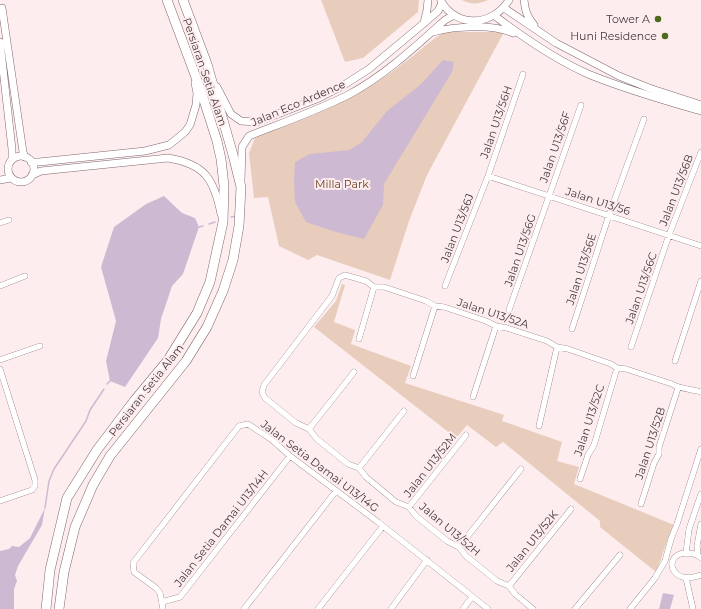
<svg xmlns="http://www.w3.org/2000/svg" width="701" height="609" viewBox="0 0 701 609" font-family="Montserrat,sans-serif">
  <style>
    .green { fill: #e8cdbc }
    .water { fill: #ceb9d3 }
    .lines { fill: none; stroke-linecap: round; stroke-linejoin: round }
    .stream { stroke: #ceb9d3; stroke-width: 1.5 }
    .minor-casing { stroke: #80686c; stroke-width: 6 }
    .tertiary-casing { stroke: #80686c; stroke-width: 8 }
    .secondary-casing { stroke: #80686c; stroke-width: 8 }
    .trunk-casing { stroke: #80686c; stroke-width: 10 }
    .minor { stroke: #fff; stroke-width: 5.5 }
    .tertiary { stroke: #fff; stroke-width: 7 }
    .secondary { stroke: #fff; stroke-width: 7 }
    .trunk { stroke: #fff; stroke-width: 9 }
    .poi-dot { fill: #506a1c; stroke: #feedef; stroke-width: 1.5 }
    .labels { text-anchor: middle; stroke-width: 4; stroke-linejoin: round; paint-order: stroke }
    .poi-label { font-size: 11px; fill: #44393b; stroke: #feedef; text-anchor: end }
    .street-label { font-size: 11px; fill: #44393b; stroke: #feedef }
    .park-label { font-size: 11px; fill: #694022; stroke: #feedef }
  </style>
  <rect width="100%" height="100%" fill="#feedef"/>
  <path class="green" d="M321,0H419L418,12L363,58L345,62Z
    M462,0H488C479,4 471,5 462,0Z
    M446,32H504L427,175L409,221L390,280L317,255L308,260L279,246L268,197L254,198L249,153L255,138C295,122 336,109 372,85C385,77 397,68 409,59C421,50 432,38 446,32Z
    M342,284L345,285L334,322L355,330L351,344L411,366L405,383L504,415L502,421L562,442L557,461L579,467L574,484L674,525C666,540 663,556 656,572L600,527V521L503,442L496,447L467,425L456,438L314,327L336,301Z"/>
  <path class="water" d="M443,60L454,62L452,72L384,184L383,205L364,239L336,232L306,222L295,202L294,182L295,162L310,154L349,150L361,143L387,111L420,85Z
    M164,196L182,213L195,218L199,227L183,274L172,286L161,319L158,338L125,387L110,381L106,361L116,321L101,267L114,227L146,204Z
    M45,508L42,525L18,566L15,575L17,581L14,589V609H0V551L9,549L12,546L19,547L30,538Z
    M663,593L674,595L670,609H659Z"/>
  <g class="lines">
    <path class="stream" d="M231,217L237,216
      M209,224L215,222
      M199,227L203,226
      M107,384L110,381
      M45,508L49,481L54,469L86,421L90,410L104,389"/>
    <g class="minor-casing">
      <path id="minor" d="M488,176L701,246
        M0,223L9,220
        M0,286L25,276
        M445,286L488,176L523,74
        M509,310L581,105
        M572,329L609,215L644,119
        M359,339L374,287
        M631,347L669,235L701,152
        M0,360L40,346
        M675,361L701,281
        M0,369L35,480V486L32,490L0,501
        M413,376L435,306
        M473,397L496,326
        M539,426L557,347
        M309,429L354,372
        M359,468L404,411
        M580,479L588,455L594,445L617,368
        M641,504L654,463L659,454V447L678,388
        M409,507L466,435
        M459,547L521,469
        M686,553L689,529L701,494
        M698,555L697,546L701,524
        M701,558C697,554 692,553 686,553C662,554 670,587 701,575
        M686,578L693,609
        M509,586L571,509
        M162,602L180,597L290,456
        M163,609L160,593L156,588L134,572L133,563L239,426L248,424L272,440L290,456L378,522L488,609
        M244,609L336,491
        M318,609L383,526
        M391,609L427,560
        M463,609L472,597
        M533,609L515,594L509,586L497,581L466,556L459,547L447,541L416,516L409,507L396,502L366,477L359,468L348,464L317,439L309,429L296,423L265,398L262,392L264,385L332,296L339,278L345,275L366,281L374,287H384L426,301L435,306L444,307L486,321L496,326L507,328L547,341L557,347L568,349L611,364L617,368L626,369L672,384C680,389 691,389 701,392
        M575,609L620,555
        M630,609L655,578L665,561L671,539L677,524L701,449"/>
    </g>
    <g class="tertiary-casing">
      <path id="tertiary" d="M524,0C525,10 527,17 534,25
        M441,1C457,29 493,26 509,0
        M2,8L23,152L25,157
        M504,8L556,43L619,76L649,88L701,105
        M495,16C524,38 554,59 588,74C624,89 663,100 701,111
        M424,23L427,10L428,0
        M433,32C455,26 493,24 513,33
        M0,42L12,149V159
        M217,87L231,114L241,121L257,122L319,98L344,85L369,69L423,24L438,11L442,3
        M241,181L242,147L249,136C282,123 316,111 348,95C384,76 415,47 445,20L454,15"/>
    </g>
    <g class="secondary-casing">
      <path id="secondary" d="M8 169a13 13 0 1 1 26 0a13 13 0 1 1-26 0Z
        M31,162H39L145,151L169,145L185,132L190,125L196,105L197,93L195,83
        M32,175L41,171L168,158C205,164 214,179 221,214
        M0,180L11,178"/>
    </g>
    <g class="trunk-casing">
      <path id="trunk" d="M46,609L50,570L67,498L97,450L134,401L168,360L197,313L210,282L223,222L224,186L221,159L217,141L200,88L167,0
        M59,609L64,572L75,527L93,485L110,456L186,361L207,327L223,291L233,260L239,226L241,187L233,155L207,64L183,0"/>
    </g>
    <use href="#minor" class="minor"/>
    <use href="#tertiary" class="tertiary"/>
    <use href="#secondary" class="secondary"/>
    <use href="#trunk" class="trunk"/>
  </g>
  <g class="poi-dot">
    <circle cx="658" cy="19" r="4"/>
    <circle cx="665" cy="36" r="4"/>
  </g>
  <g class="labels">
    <g class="poi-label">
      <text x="650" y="23">Tower A</text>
      <text x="657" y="40">Huni Residence</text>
    </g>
    <g class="street-label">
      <text transform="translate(205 72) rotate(71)" y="4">Persiaran Setia Alam</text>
      <text transform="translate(298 103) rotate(-23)" y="4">Jalan Eco Ardence</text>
      <text transform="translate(496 122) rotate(-71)" y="4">Jalan U13/56H</text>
      <text transform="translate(555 147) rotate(-71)" y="4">Jalan U13/56F</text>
      <text transform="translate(676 190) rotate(-69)" y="4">Jalan U13/56B</text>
      <text transform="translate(598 201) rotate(18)" y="4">Jalan U13/56</text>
      <text transform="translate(457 228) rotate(-69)" y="4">Jalan U13/56J</text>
      <text transform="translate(520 250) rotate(-71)" y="4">Jalan U13/56G</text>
      <text transform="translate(581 269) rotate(-72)" y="4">Jalan U13/56E</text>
      <text transform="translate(641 288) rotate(-71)" y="4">Jalan U13/56C</text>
      <text transform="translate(493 313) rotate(18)" y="4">Jalan U13/52A</text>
      <text transform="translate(146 390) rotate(-52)" y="4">Persiaran Setia Alam</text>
      <text transform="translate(589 420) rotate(-72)" y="4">Jalan U13/52C</text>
      <text transform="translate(650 443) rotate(-72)" y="4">Jalan U13/52B</text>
      <text transform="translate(430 465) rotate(-52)" y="4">Jalan U13/52M</text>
      <text transform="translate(320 466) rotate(37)" y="4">Jalan Setia Damai U13/14G</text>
      <text transform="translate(221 528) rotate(-52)" y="4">Jalan Setia Damai U13/14H</text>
      <text transform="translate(450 529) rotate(40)" y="4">Jalan U13/52H</text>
      <text transform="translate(532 541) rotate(-51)" y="4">Jalan U13/52K</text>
    </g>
    <g class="park-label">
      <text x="342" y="188">Milla Park</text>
    </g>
  </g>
</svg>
